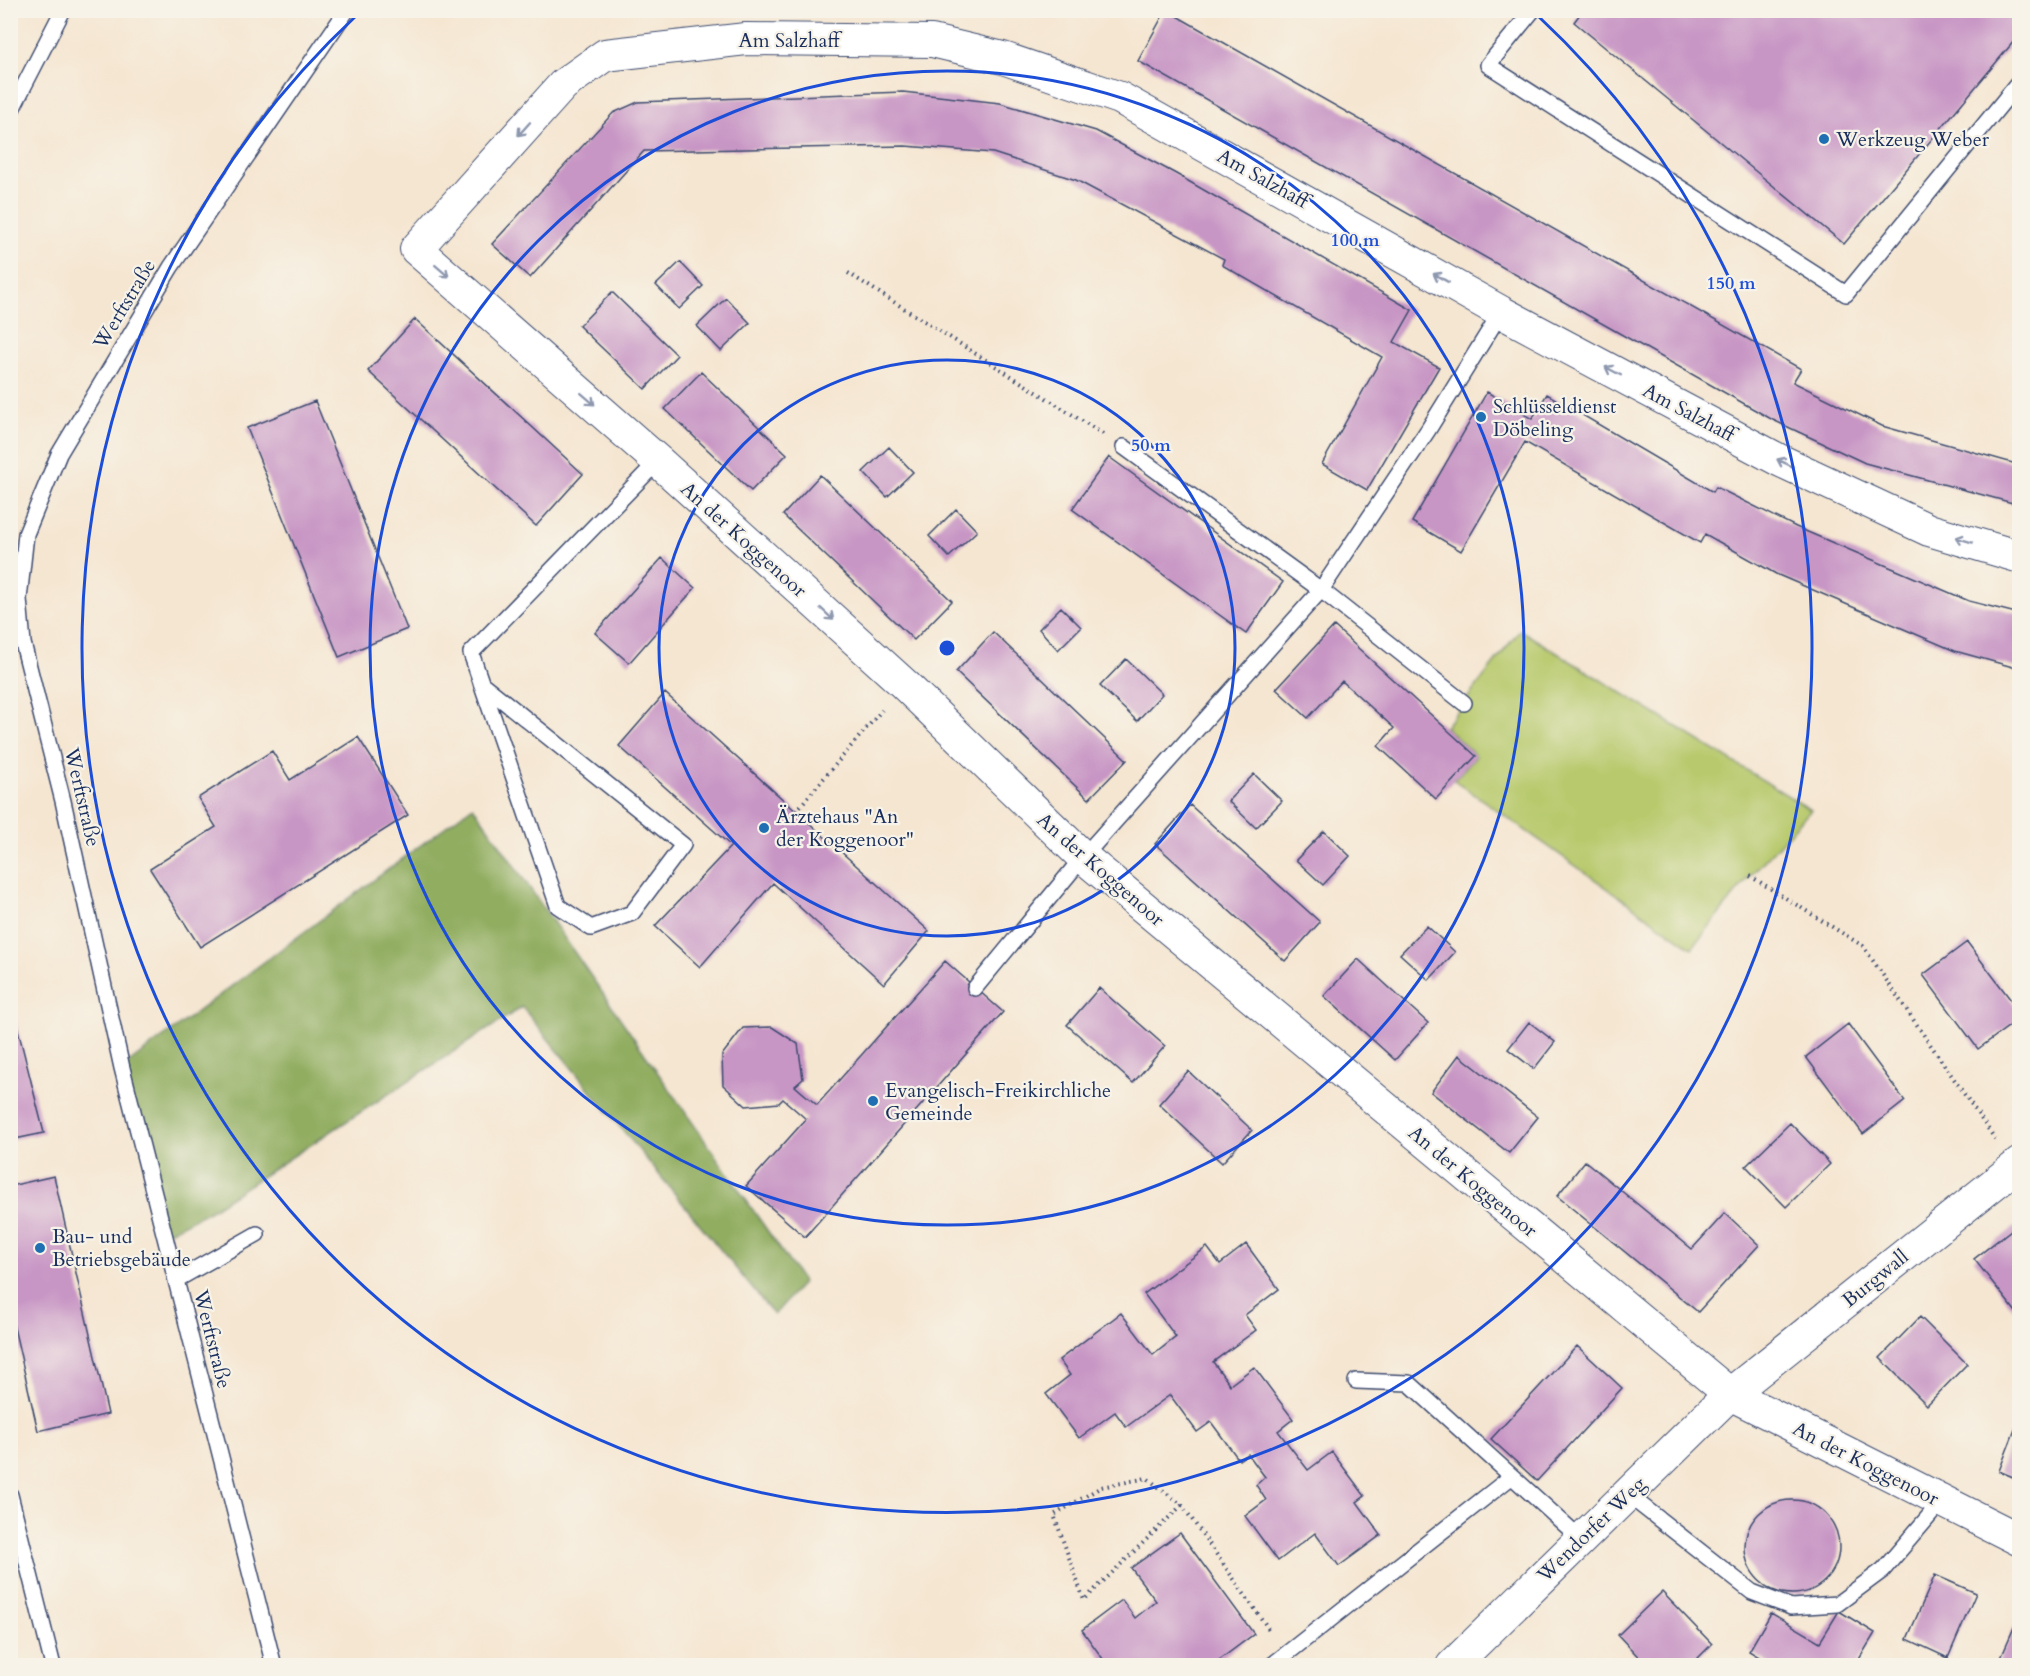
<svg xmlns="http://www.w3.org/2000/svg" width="2030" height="1676" viewBox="0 0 2030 1676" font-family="Cardo,serif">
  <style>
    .green { fill: #b7c96c; stroke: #697c65; stroke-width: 1.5 }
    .forest { fill: #91ad60; stroke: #566e5f; stroke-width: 1.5 }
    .building { fill: #c896c5 }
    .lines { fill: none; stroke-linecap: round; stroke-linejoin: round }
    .service-casing { stroke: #3c4a6f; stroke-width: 18 }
    .minor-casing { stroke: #3c4a6f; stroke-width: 34 }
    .path { stroke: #3c4a6f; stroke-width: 4; stroke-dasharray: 1.5 4.5; stroke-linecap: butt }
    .service { stroke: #fff; stroke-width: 15 }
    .minor { stroke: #fff; stroke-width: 32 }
    .oneway { stroke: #8d97ae }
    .ring { fill: none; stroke: #1d4ed8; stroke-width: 3 }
    .poi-dot { fill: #1f6fb2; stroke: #f7f3e8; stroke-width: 2 }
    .labels { text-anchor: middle; stroke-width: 4.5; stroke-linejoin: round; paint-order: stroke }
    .street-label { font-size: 20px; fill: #1b2f5e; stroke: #f7f3e8 }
    .poi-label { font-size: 20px; fill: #1b2f5e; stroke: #f7f3e8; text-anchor: start }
    .centre { fill: #1d4ed8; stroke: #f7f3e8; stroke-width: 3 }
    .ring-label { font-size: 18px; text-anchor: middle; font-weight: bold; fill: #1d4ed8; stroke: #f7f3e8; stroke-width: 4.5; stroke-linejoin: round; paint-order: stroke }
  </style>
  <rect width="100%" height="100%" fill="#f7f3e8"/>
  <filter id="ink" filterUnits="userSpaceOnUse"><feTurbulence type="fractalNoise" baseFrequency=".0167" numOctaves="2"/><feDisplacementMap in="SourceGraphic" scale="12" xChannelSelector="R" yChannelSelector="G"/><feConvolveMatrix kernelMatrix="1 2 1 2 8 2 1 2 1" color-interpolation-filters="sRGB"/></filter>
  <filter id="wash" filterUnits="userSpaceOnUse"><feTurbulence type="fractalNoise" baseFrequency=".008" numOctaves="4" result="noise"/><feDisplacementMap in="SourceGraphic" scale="24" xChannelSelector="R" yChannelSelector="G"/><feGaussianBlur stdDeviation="1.35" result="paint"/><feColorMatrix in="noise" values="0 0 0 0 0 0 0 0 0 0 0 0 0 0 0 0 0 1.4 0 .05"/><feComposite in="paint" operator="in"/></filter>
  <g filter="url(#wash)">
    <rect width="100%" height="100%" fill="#f5e6d1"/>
    <path class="green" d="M1520,630L1811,810L1750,876L1692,948L1454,780L1476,756L1445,727Z"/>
    <path class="forest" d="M473,806L803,1282L774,1315L522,1007L209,1211L165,1234L122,1068Z"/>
    <g id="blocks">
      <path class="building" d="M1166,10L1801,369L1793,382L1882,426L2020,465V505L1865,463L1773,420L1138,61Z
        M1583,10H2020V34L1844,244L1574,22Z
        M903,92L1000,103L1096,131L1176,174L1412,310L1394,342L1439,367L1367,490L1322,464L1382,357L1222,265L1224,259L1076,180L993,153L905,146L644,151L530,278L492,244L613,113L638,102Z
        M680,262L703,286L679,309L656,285Z
        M612,292L677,355L645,389L579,326Z
        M726,298L750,323L721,351L697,326Z
        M415,319L583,474L536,526L368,371Z
        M701,372L787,454L751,491L665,409Z
        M1487,392L1532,419L1547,394L1713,492L1716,487L1796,527L1969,601L2020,614V669L1955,651L1776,574L1705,534L1700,543L1525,442L1461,551L1412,522Z
        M315,401L407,629L339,657L247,428Z
        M889,447L913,472L887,497L863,472Z
        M1109,457L1283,582L1246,634L1072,509Z
        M820,475L952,601L914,640L783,515Z
        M956,509L977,531L949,557L929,536Z
        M662,558L695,588L629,663L595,633Z
        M1061,607L1081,627L1058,650L1039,629Z
        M1334,626L1476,756L1436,799L1378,746L1394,728L1342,681L1308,718L1276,689Z
        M993,632L1127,760L1089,799L956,672Z
        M1126,659L1162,694L1137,721L1100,686Z
        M665,693L929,931L884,984L773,883L700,967L655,926L731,846L619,746Z
        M358,737L408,815L200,947L150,869L216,827L198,798L272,751L290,780Z
        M1254,774L1282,801L1256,828L1228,801Z
        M1190,805L1320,922L1285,961L1155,844Z
        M1324,831L1350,856L1323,885L1296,860Z
        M1427,926L1455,952L1429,980L1400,954Z
        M1967,942L2020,1012V1018L1978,1049L1923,975Z
        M1358,959L1428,1023L1395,1060L1324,996Z
        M945,961L1003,1012L805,1237L746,1186L806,1119L783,1099L779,1103L746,1106L723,1085L722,1055L743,1028L772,1027L798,1044L803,1079L795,1086L817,1105Z
        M1099,988L1165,1046L1133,1083L1067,1025Z
        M10,998L44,1133L10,1140Z
        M1529,1022L1555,1042L1534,1069L1508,1049Z
        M1848,1024L1905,1101L1863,1134L1806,1057Z
        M1459,1055L1538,1117L1509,1153L1431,1092Z
        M1188,1071L1252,1130L1222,1163L1159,1104Z
        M1790,1123L1830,1164L1786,1207L1746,1166Z
        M1585,1161L1692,1249L1725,1213L1759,1245L1698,1312L1557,1196Z
        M54,1176L108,1414L38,1431L10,1310V1186Z
        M2020,1223V1310L2016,1312L1974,1259Z
        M1246,1244L1279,1289L1245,1315L1256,1330L1213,1362L1230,1385L1254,1367L1293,1419L1278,1431L1308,1470L1332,1452L1365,1496L1357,1502L1381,1535L1339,1566L1315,1533L1278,1561L1245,1516L1266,1500L1256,1485L1265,1477L1248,1454L1239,1460L1211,1422L1197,1432L1170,1395L1126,1427L1115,1412L1079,1438L1046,1394L1070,1375L1059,1360L1121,1313L1153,1355L1176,1337L1144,1294L1207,1247L1220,1264Z
        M1920,1317L1967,1364L1927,1405L1880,1358Z
        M1577,1346L1622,1388L1537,1481L1491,1439Z
        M2019,1419H2020V1480L1999,1471Z
        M1745 1547a47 47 0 1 1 94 0a47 47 0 1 1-94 0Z
        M1180,1533L1254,1634L1211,1666H1108L1082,1630L1122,1600L1135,1618L1156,1601L1131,1568Z
        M1935,1575L1976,1593L1948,1658L1907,1639Z
        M1662,1592L1712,1644L1690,1666H1647L1618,1635Z
        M1839,1611L1875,1633L1855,1666H1774L1749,1651L1771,1613L1820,1642Z
        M2016,1623L2020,1624V1666H1997Z"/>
    </g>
  </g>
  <g filter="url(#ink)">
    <use href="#blocks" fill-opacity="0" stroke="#3c4a6f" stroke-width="1.5"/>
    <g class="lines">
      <g class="service-casing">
        <path id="service" d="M1533,10L1488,65L1846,294L2020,81
          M10,113L63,10
          M1124,447L1321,590L1464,703
          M481,683L683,845L632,913L591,928L558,906L471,653L658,461
          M975,988L1083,857L1321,590L1428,430L1501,312
          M176,1280L257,1234
          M1356,1381L1409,1383L1581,1539
          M1627,1494L1752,1592L1791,1607L1837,1604L1883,1570L1942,1501
          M10,1495L53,1666
          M274,1666L122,1068L63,801L23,643L19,599L26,534L59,454L171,267L347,10
          M1271,1666L1511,1477"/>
      </g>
      <g class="minor-casing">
        <path id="minor" d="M2020,557L1929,530L1779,460L1501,312L1120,98L1003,58L932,41L746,39L605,55L563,85L416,249L658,461L904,684L1083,857L1730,1394L2020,1540
          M1452,1666L1730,1394L2020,1163"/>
      </g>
      <path class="path" d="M848,273L1103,434
        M796,811L882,710
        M1750,876L1863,946L1995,1139
        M1182,1505L1084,1600L1054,1515L1101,1487L1147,1478L1182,1505L1270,1631"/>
      <use href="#service" class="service"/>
      <use href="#minor" class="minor"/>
    </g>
    <defs><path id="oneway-shaft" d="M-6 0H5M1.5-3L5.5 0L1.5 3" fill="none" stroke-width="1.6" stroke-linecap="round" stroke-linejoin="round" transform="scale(1.5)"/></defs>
    <g class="oneway">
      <use href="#oneway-shaft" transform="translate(524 129) rotate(132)"/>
      <use href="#oneway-shaft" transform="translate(442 271) rotate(41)"/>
      <use href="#oneway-shaft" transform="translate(1441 278) rotate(-151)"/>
      <use href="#oneway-shaft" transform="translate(1613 371) rotate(-152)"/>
      <use href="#oneway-shaft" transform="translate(588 399) rotate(41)"/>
      <use href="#oneway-shaft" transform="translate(1785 463) rotate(-155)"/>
      <use href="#oneway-shaft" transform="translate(1964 540) rotate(-163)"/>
      <use href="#oneway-shaft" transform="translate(827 614) rotate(42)"/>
    </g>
  </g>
  <g class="ring">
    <circle cx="947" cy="648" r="288"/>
    <circle cx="947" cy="648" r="577"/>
    <path d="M1537 15A865 865 0 1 1 357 15"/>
  </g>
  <g class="poi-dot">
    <circle cx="1824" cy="139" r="6"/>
    <circle cx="1481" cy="417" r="6"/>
    <circle cx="764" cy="828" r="6"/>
    <circle cx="873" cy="1101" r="6"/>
    <circle cx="40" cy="1248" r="6"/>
  </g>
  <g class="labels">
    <g class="street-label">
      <text x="789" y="47">Am Salzhaff</text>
      <text transform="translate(1263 178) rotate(29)" y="7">Am Salzhaff</text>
      <text transform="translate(124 304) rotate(-59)" y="7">Werftstraße</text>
      <text transform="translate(1689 412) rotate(28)" y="7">Am Salzhaff</text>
      <text transform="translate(744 539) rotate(42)" y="7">An der Koggenoor</text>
      <text transform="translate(83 797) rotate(77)" y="7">Werftstraße</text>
      <text transform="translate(1101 869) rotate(41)" y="7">An der Koggenoor</text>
      <text transform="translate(1473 1181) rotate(40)" y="7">An der Koggenoor</text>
      <text transform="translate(1875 1278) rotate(-39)" y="7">Burgwall</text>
      <text transform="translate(213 1339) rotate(76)" y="7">Werftstraße</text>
      <text transform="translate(1866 1463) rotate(27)" y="7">An der Koggenoor</text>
      <text transform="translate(1591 1529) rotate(-44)" y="7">Wendorfer Weg</text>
    </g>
    <g class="poi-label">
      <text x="1836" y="146">Werkzeug Weber</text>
      <text x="1493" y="413">Schlüsseldienst<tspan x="1493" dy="23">Döbeling</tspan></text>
      <text x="776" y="823">Ärztehaus "An<tspan x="776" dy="23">der Koggenoor"</tspan></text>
      <text x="885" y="1097">Evangelisch-Freikirchliche<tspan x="885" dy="23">Gemeinde</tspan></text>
      <text x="52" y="1243">Bau- und<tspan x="52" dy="23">Betriebsgebäude</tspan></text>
    </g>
  </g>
  <circle cx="947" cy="648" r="9" class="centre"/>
  <g class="ring-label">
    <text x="1355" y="246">100 m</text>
    <text x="1731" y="289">150 m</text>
    <text x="1151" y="451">50 m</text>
  </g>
  <rect width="2030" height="1676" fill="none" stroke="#f7f3e8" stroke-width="36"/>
</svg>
